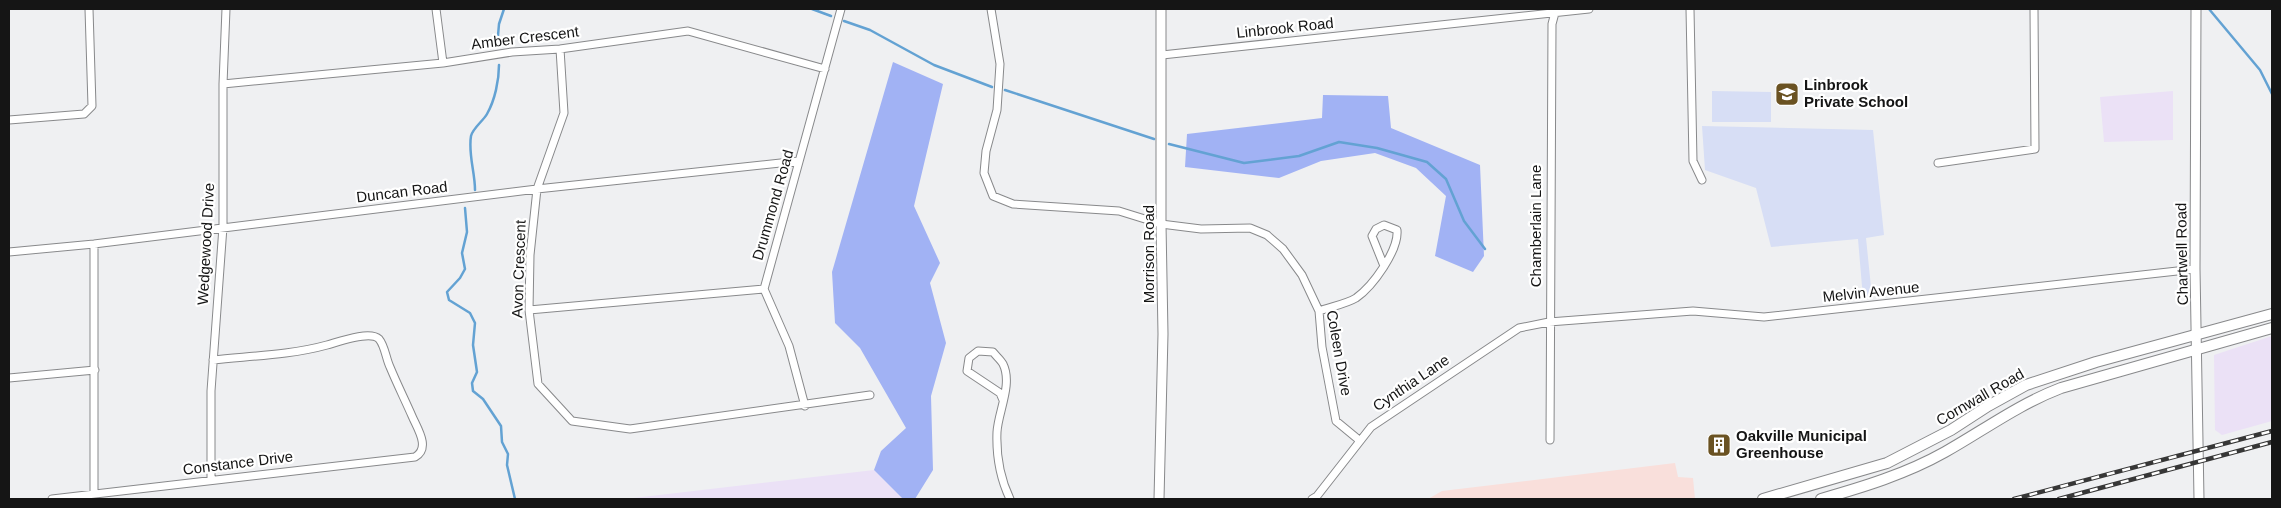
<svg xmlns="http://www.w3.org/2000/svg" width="2281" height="508" viewBox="0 0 2281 508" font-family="Helvetica,sans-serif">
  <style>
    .commercial { fill: #ebe1f6 }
    .industrial { fill: #f9dfdb }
    .green { fill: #d7def5 }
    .forest { fill: #a1b2f4 }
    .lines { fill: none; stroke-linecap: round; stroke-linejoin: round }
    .stream { stroke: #63a2d3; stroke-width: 2.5 }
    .minor-casing { stroke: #88898b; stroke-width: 9 }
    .tertiary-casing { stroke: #88898b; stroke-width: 11 }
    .secondary-casing { stroke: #88898b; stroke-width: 12 }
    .minor { stroke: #fff; stroke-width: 7 }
    .tertiary { stroke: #fff; stroke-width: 9 }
    .secondary { stroke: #fff; stroke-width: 10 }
    .rail-casing { stroke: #373737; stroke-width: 4.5 }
    .rail { stroke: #fff; stroke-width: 2.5; stroke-dasharray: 8; stroke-linecap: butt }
    .labels { text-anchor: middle; stroke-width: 4.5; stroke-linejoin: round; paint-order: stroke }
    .street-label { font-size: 15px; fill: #151515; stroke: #fff }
    .poi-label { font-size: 15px; font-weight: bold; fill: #151515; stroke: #fff; text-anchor: start }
  </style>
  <rect width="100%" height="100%" fill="#eff0f2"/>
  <path class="commercial" d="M2173,91V140L2104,142L2100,97Z
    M2272,336V421L2222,435L2215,430L2214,355Z
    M874,470L903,499H625Z"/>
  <path class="industrial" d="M1675,463L1678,477L1693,478L1695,499H1428L1442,491Z"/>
  <path class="green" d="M1712,91L1771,92V122H1712Z
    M1702,126L1873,130L1884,235L1866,238L1872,297L1863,298L1858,239L1771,247L1756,188L1705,170Z"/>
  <path class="forest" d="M893,62L943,84L914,206L940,263L930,283L946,343L931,396L933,470L915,499H903L874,470L881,451L906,428L860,348L835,323L832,272Z
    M1323,95L1388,96L1391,128L1480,165L1484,256L1473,272L1435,256L1446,196L1416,168L1375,153L1321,161L1279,178L1185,167L1187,134L1322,118Z"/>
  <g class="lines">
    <path class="stream" d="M812,9L831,16
      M2209,9L2260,70L2272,94
      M844,21L870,30L934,65L992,87
      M497,47L499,24L504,9
      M1005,90L1154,139
      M1169,144L1244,163L1299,156L1339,142L1377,148L1427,162L1446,179L1464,221L1485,249
      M475,190C475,172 468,154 471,136C473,128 483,121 487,114C495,100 499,80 499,65
      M465,208L467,232L462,253L465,269L460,278L447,292L449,300L470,313L475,323L473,345L477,372L472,383L473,391L483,399L501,426L502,442L508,454L507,465L515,499"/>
    <g class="minor-casing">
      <path id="minor" d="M436,9L443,63
        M991,9L1000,64L997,110L986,151L984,173L993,196L1013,204L1119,211L1161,224L1201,229L1250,228L1267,235L1283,249L1302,275L1319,311L1322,347L1336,421L1359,440
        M1690,9L1693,161L1702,180
        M560,49L564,113L537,189L530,255L529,310L538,384L572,421L630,429L870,395
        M1162,55L1589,9
        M223,84L443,63L512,52L560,49L688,31L825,69
        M9,120L84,114L92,106L89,9
        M1938,163L2035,149L2034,9
        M94,244V494
        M9,252L94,244L537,189L799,161
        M529,310L764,289
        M1319,311C1330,307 1346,304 1356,298C1373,286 1399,250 1397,230L1384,225L1376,229L1372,236L1384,266
        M9,378L95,370
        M1003,400L1000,393L967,371L969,358L978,351L993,352C996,356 1001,360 1003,364C1013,384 998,412 997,432C996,457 1000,478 1010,499
        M805,406L789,346L764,289L841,9
        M1550,440L1552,24L1556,9
        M211,480V391L223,227V84L226,9
        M52,499L415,457C431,448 417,428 412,416C405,400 397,384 390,367C386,359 385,346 379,339C370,330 338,342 327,345C291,355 250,356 213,360
        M1312,499L1317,496L1371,427L1519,328L1549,322L1693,311L1764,317L2195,269"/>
    </g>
    <g class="tertiary-casing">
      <path id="tertiary" d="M2196,9L2195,269L2199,499
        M1159,499L1163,334L1161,224V9"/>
    </g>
    <g class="secondary-casing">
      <path id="secondary" d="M1763,499L1887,463L1951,430L1988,406L2026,385L2096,362L2272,314
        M1821,499C1863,487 1906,474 1945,452C1984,430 2019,404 2061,388L2272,328"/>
    </g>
    <use href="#minor" class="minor"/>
    <use href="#tertiary" class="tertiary"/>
    <use href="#secondary" class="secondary"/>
    <g class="rail-casing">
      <path id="rail" d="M2014,499L2272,431
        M2059,499L2272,442"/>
    </g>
    <use href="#rail" class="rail"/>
  </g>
  <defs>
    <g id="school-square" transform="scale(1.25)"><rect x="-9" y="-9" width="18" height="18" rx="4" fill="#6a5222" stroke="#fff"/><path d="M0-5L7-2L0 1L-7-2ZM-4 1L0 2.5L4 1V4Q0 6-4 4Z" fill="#fff"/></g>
    <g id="building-square" transform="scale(1.25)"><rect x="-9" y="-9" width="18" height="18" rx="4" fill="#6a5222" stroke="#fff"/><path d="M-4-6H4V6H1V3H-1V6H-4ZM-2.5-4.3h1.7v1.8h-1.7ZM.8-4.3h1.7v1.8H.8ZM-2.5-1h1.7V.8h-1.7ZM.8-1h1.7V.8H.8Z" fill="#fff"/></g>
  </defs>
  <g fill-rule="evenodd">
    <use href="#school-square" x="1787" y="94"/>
    <use href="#building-square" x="1719" y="445"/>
  </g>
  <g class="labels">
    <g class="street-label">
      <text transform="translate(1285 28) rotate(-6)" y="5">Linbrook Road</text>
      <text transform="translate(525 38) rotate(-7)" y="5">Amber Crescent</text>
      <text transform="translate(402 192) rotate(-7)" y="5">Duncan Road</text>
      <text transform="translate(773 205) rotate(-74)" y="5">Drummond Road</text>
      <text transform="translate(1536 226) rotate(-90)" y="5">Chamberlain Lane</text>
      <text transform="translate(206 244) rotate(-87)" y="5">Wedgewood Drive</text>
      <text transform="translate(1149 254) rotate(-90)" y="5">Morrison Road</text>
      <text transform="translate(2182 254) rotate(-91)" y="5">Chartwell Road</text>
      <text transform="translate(519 269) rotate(-88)" y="5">Avon Crescent</text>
      <text transform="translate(1871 292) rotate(-6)" y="5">Melvin Avenue</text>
      <text transform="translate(1339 353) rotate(80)" y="5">Coleen Drive</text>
      <text transform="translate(1411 383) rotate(-34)" y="5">Cynthia Lane</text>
      <text transform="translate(1980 397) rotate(-30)" y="5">Cornwall Road</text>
      <text transform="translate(238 463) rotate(-7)" y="5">Constance Drive</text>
    </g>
    <g class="poi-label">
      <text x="1804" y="90">Linbrook<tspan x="1804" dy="17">Private School</tspan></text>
      <text x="1736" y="441">Oakville Municipal<tspan x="1736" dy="17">Greenhouse</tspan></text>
    </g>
  </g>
  <rect width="2281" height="508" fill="none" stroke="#151515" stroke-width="20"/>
</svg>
